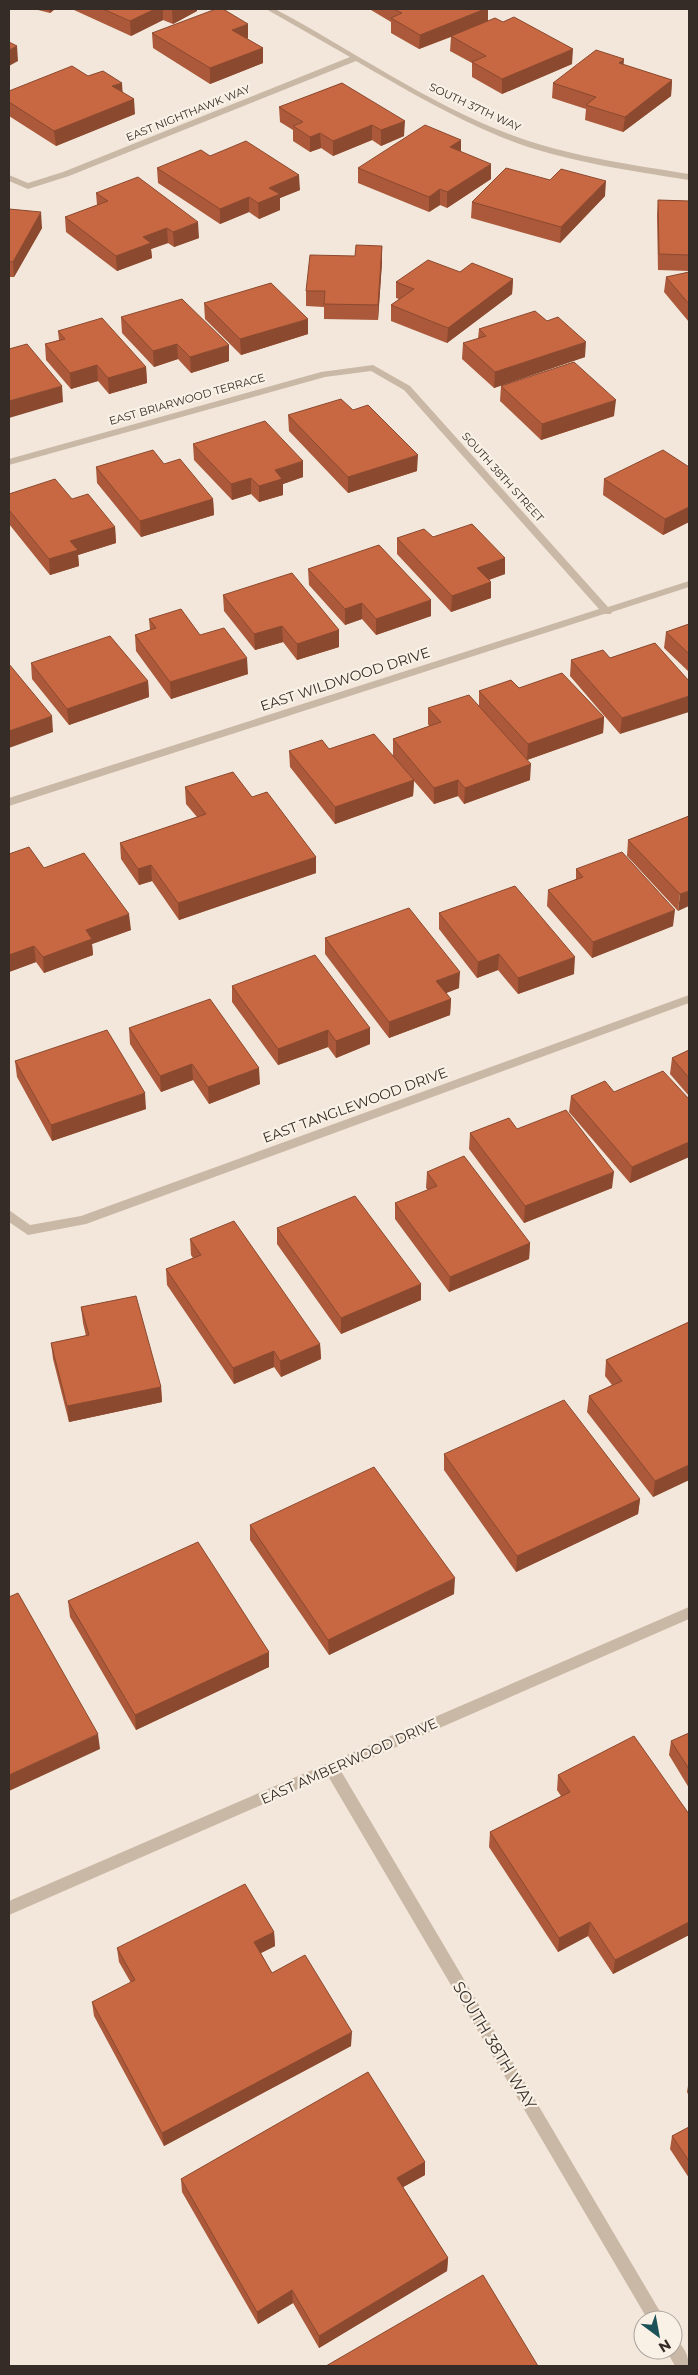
<svg xmlns="http://www.w3.org/2000/svg" width="698" height="2375" viewBox="0 0 698 2375" font-family="Montserrat,sans-serif">
  <style>
    .lines { fill: none; stroke-linecap: round; stroke-linejoin: round }
    .street { fill: #cab8a6; fill-rule: evenodd }
    .wall { fill: #ab593a }
    .shaded-wall { fill: #8b492f }
    .building { fill: #c76843; stroke: #8b492f }
    .labels { text-anchor: middle; stroke-width: 4.5; stroke-linejoin: round; paint-order: stroke }
    .far-street-label { font-size: 11px; fill: #362c27; stroke: #f9f1e6 }
    .street-label { font-size: 14px; fill: #362c27; stroke: #f9f1e6 }
    .near-street-label { font-size: 16px; fill: #362c27; stroke: #f9f1e6 }
  </style>
  <rect width="100%" height="100%" fill="#f2e7da"/>
  <g class="lines">
    <path class="street" d="M266,9H275C352,50 427,103 509,134C567,156 628,164 689,174V180C626,170 560,161 501,137C450,116 403,88 356,61L69,176L28,189L9,181V175L28,183L63,172L350,57Z
      M373,365L410,386L608,607L689,581V587L612,612L611,614H604L9,806V798L599,609L404,390L371,371L325,377L9,465V459L321,372Z
      M689,995V1003L86,1224L28,1235L9,1222V1210L30,1225L81,1216Z
      M689,1607V1619L341,1771L665,2320H648L328,1776L9,1915V1901Z
      M673,2339C683,2343 689,2356 689,2366H675L666,2350H673Z"/>
  </g>
  <path class="wall" d="M34,9H55L50,13Z
    M73,9H197V11L173,24L163,20L131,36L74,10Z
    M371,9H488V21L572,64L502,94L472,77V63L450,51L451,37L419,49L391,33V22L371,10Z
    M152,33L248,38L247,39L263,48V63L210,84L153,48Z
    M624,65L672,80L671,96L623,132L585,120L586,109L552,98L553,83Z
    M88,76L123,92L135,114L56,146L9,116V91Z
    M342,83L404,136L381,146L372,140L333,156L321,148L310,152L293,141V130L280,122L279,107Z
    M461,140V152L491,179L447,208L440,205L429,212L358,183V168Z
    M210,156L300,190L280,198V210L259,219L249,212L220,224L158,183L157,168Z
    M96,193L199,238L174,247L168,243L151,249L152,258L117,271L66,232L65,217L97,205Z
    M605,196L560,243L471,218L472,202Z
    M658,200L689,201V271L658,270L657,215Z
    M9,209L42,228L14,277H9Z
    M382,246V262L378,320L324,319V307L306,306V291L355,256Z
    M460,272L513,279L512,294L447,343L391,321V305L399,299L396,298V282Z
    M689,272V322L664,292L666,277Z
    M204,303L308,334L241,355L205,319Z
    M121,317L229,361L191,373L178,359L154,367L122,333Z
    M479,329L585,357L494,388L462,359L463,343L478,339Z
    M58,331L146,367L147,383L109,394L98,381L71,389L46,360L45,344L59,340Z
    M501,386L614,416L541,440L500,401Z
    M353,410L417,471L348,493L289,431L288,415Z
    M193,444L303,477L283,484V495L259,502L251,494L232,500L194,460Z
    M164,464L213,499L214,515L141,537L97,483L96,467Z
    M689,467V522L663,535L603,495L604,479Z
    M9,494L72,499L115,527L116,543L78,555L79,566L50,575L9,524Z
    M433,537L505,574L489,580L491,582V598L451,612L397,554V538Z
    M308,569L431,600V616L376,635L362,619L345,625L309,585Z
    M223,595L339,630V647L297,660L283,642L255,650L224,611Z
    M149,619L200,635L248,674L171,699L136,651L135,635L150,630Z
    M689,624V672L664,648L666,632Z
    M655,643L620,734L570,676L571,660L610,658Z
    M31,663L148,681L149,697L69,725L32,679Z
    M519,688L604,717L603,733L527,760L530,780L464,804L458,796L434,804L414,781L413,796L335,824L290,767L289,751L329,749L393,755V739L429,726L428,724V708L479,705V691Z
    M185,787L252,797L316,873L179,920L152,881L139,885L121,859L120,843L197,817L186,804Z
    M689,816L678,911L627,856L628,840Z
    M9,854L44,868L131,930L92,944L93,955L44,973L36,962L9,972Z
    M576,869L673,926L592,958L547,906L548,890L576,879Z
    M439,913L574,974L518,994L498,970L477,978L439,929Z
    M325,938L459,988L446,993L451,999L450,1015L389,1038L325,954Z
    M232,986L370,1028V1044L336,1058L328,1047L278,1065L232,1002Z
    M129,1028L260,1084L209,1104L193,1080L161,1092L130,1044Z
    M689,1050V1096L670,1074L672,1058Z
    M15,1061L146,1109L52,1141L17,1077Z
    M614,1092L689,1099V1157L630,1183L569,1112L571,1096Z
    M517,1129L612,1188L524,1223L469,1149L470,1133Z
    M427,1172L530,1243L529,1259L449,1292L395,1219V1203L428,1190L426,1188Z
    M277,1228L421,1284V1300L341,1334L277,1244Z
    M190,1239L320,1344L321,1359L281,1377L274,1367L234,1384L167,1285L166,1269L193,1258L191,1255Z
    M81,1307L161,1387L162,1402L69,1422L53,1359L51,1343L86,1336L83,1323Z
    M689,1322V1480L653,1497L587,1412L589,1396L612,1385L605,1376L606,1360Z
    M444,1454L640,1499L638,1514L516,1572L444,1470Z
    M250,1525L454,1594L329,1655L250,1540Z
    M68,1601L269,1667L136,1730L70,1617Z
    M689,1733V1788L669,1755L671,1741Z
    M558,1775L689,1814V1935L613,1974L588,1936L558,1952L489,1847L490,1832L561,1796L557,1790Z
    M274,1932L275,1946L261,1953L272,1973L351,2046L164,2146L94,2016L92,2002L131,1983L119,1962L117,1948Z
    M689,2080V2096L687,2092Z
    M689,2127V2178L670,2149L672,2136Z
    M425,2162V2175L403,2187L448,2258L447,2271L319,2348L293,2303L258,2324L182,2192L181,2179Z"/>
  <path class="shaded-wall" d="M49,9H55L50,13Z
    M155,9H163V20L131,36L130,21Z
    M172,9H197V11L173,24Z
    M485,9H488V22L419,49L420,35Z
    M248,24V38L233,45L232,30Z
    M17,46L18,61L9,66V50Z
    M263,48V63L210,84V68Z
    M573,49L572,64L502,94V79Z
    M624,59L623,74L619,63Z
    M672,80L671,96L623,132L625,117Z
    M122,83L123,98L112,86Z
    M134,99L135,114L56,146L54,131Z
    M405,121L404,136L381,146V130Z
    M372,125V140L333,156V141Z
    M320,133L321,148L310,152V137Z
    M461,140V155L450,147Z
    M491,164V179L447,208V192Z
    M299,175L300,190L280,198V210L259,219L258,203L269,188Z
    M606,181L605,196L560,243L561,227Z
    M440,189V205L429,212V197Z
    M249,197V212L220,224V209Z
    M41,212L42,228L14,277L13,262Z
    M198,222L199,238L174,247L173,232Z
    M167,228L168,243L151,249L152,258L117,271L116,256L143,237Z
    M382,246V262L378,320V305Z
    M513,279L512,294L447,343L448,328Z
    M308,319V334L241,355L240,339Z
    M586,342L585,357L494,388L495,372Z
    M177,344L178,359L154,367L153,351Z
    M229,345V361L191,373L190,357Z
    M97,365L98,381L71,389L70,373Z
    M146,367L147,383L109,394L108,378Z
    M62,386L63,402L9,418V401Z
    M616,400L614,416L541,440L542,424Z
    M418,455L417,471L348,493V477Z
    M303,461V477L283,484V495L259,502V486L275,470Z
    M251,478V494L232,500L231,484Z
    M213,499L214,515L141,537L140,521Z
    M689,507V522L663,535L665,519Z
    M115,527L116,543L78,555L79,566L50,575L49,559L70,541Z
    M9,552L10,566L9,567Z
    M505,558V574L476,584L477,568Z
    M491,582V598L451,612L452,596Z
    M431,600V616L376,635V619Z
    M362,603V619L345,625V609Z
    M282,626L283,642L255,650L254,634Z
    M339,630V647L297,660V644Z
    M247,658L248,674L171,699L170,682Z
    M148,681L149,697L69,725L67,709Z
    M689,696V712L620,734L622,718Z
    M52,716L53,732L9,748V731Z
    M604,717L603,733L527,760L528,744Z
    M531,764L530,780L464,804L465,788Z
    M414,780L413,796L335,824V807Z
    M458,780V796L434,804V788Z
    M316,857V873L179,920L178,903Z
    M151,865L152,881L139,885L138,869Z
    M689,891V906L678,911L680,894Z
    M675,910L673,926L592,958L593,942Z
    M129,914L131,930L92,944L93,955L44,973L43,957L86,930Z
    M34,946L36,962L9,972V955Z
    M499,954L498,970L477,978L478,962Z
    M575,957L574,974L518,994V978Z
    M460,972L459,988L436,997V981Z
    M451,999L450,1015L389,1038V1022Z
    M370,1028V1044L336,1058V1041Z
    M328,1030V1047L278,1065V1049Z
    M192,1064L193,1080L161,1092L160,1076Z
    M259,1068L260,1084L209,1104L208,1087Z
    M145,1093L146,1109L52,1141L51,1125Z
    M689,1142V1157L630,1183L632,1167Z
    M614,1172L612,1188L524,1223L525,1206Z
    M530,1243L529,1259L449,1292L450,1277Z
    M421,1284V1300L341,1334V1318Z
    M320,1344L321,1359L281,1377L280,1361Z
    M274,1351V1367L234,1384L233,1368Z
    M161,1387L162,1402L69,1422L67,1406Z
    M689,1465V1480L653,1497L655,1481Z
    M640,1499L638,1514L516,1572L517,1556Z
    M455,1578L454,1594L329,1655L328,1640Z
    M269,1652V1667L136,1730L135,1715Z
    M98,1734L100,1749L9,1791V1775Z
    M590,1922L588,1936L558,1952L559,1938Z
    M689,1922V1935L613,1974L615,1960Z
    M274,1932L275,1946L255,1956L254,1942Z
    M352,2032L351,2046L164,2146L162,2133Z
    M425,2162V2175L396,2191L397,2178Z
    M448,2258L447,2271L319,2348V2336Z
    M292,2290L293,2303L258,2324L257,2312Z"/>
  <path class="building" d="M103,9H155L130,21Z
    M216,9H223L248,24L232,30L263,48L210,68L152,33Z
    M394,9H485L420,35L391,18L402,13Z
    M514,17L573,49L502,79L472,62L486,56L451,36L495,18L503,22Z
    M9,42L17,46L9,50Z
    M596,50L624,59L619,63L672,80L625,117L586,105L596,97L553,83Z
    M72,66L88,76L103,71L122,83L112,86L134,99L54,131L9,102V91Z
    M342,83L405,121L381,130L372,125L333,141L320,133L310,137L293,126L303,122L279,107Z
    M425,125L461,140L450,147L491,164L447,192L440,189L429,197L358,168Z
    M246,141L299,175L269,188L280,194L258,203L249,197L220,209L157,168L201,150L210,156Z
    M506,168L550,180L561,169L606,181L561,227L472,202Z
    M138,177L198,222L173,232L167,228L143,237L151,243L116,256L65,217L108,201L96,193Z
    M658,200L689,201V255L659,254Z
    M9,209L41,212L13,262L9,261Z
    M356,245L382,246L378,305L324,304L325,291H306L310,255L355,256Z
    M428,260L460,272L472,263L513,279L448,328L391,305L414,289L396,282Z
    M689,272V304L666,277Z
    M271,283L308,319L240,339L204,303Z
    M182,299L229,345L190,357L177,344L153,351L121,317Z
    M535,311L547,321L558,317L586,342L495,372L463,343L486,336L479,329Z
    M102,318L146,367L108,378L97,365L70,373L45,344L65,339L58,331Z
    M27,344L62,386L9,401V349Z
    M574,362L616,400L542,424L501,386Z
    M341,399L353,410L368,405L418,455L348,477L288,415Z
    M265,421L303,461L275,470L282,479L259,486L251,478L231,484L193,444Z
    M153,450L164,464L180,459L213,499L140,521L96,467Z
    M663,450L689,467V507L665,519L604,479Z
    M55,479L72,499L88,494L115,527L70,541L78,550L49,559L9,510V494Z
    M472,524L505,558L477,568L491,582L452,596L397,538L424,529L433,537Z
    M379,545L431,600L376,619L362,603L345,609L308,569Z
    M292,573L339,630L297,644L282,626L254,634L223,595Z
    M181,609L200,635L224,628L247,658L170,682L135,635L156,628L149,619Z
    M689,624V654L666,632Z
    M110,636L148,681L67,709L31,663Z
    M655,643L689,681V696L622,718L571,660L603,650L610,658Z
    M9,664L52,716L9,731Z
    M562,673L604,717L528,744L479,691L511,680L519,688Z
    M469,695L531,764L465,788L458,780L434,788L393,739L441,722L428,708Z
    M374,734L414,780L335,807L289,751L322,740L329,749Z
    M233,772L252,797L267,792L316,857L178,903L151,865L138,869L120,843L206,814L185,787Z
    M689,816V891L680,894L628,840Z
    M29,847L44,868L84,853L129,914L86,930L92,939L43,957L34,946L9,955V854Z
    M622,852L675,910L593,942L548,890L583,877L576,869Z
    M515,886L575,957L518,978L499,954L478,962L439,913Z
    M409,908L460,972L436,981L451,999L389,1022L325,938Z
    M315,955L370,1028L336,1041L328,1030L278,1049L232,986Z
    M210,999L259,1068L208,1087L192,1064L160,1076L129,1028Z
    M107,1030L145,1093L51,1125L15,1061Z
    M689,1050V1078L672,1058Z
    M663,1071L689,1099V1142L632,1167L571,1096L605,1081L614,1092Z
    M566,1110L614,1172L525,1206L470,1133L509,1118L517,1129Z
    M464,1156L530,1243L450,1277L395,1203L437,1186L427,1172Z
    M355,1196L421,1284L341,1318L277,1228Z
    M234,1221L320,1344L280,1361L274,1351L233,1368L166,1269L201,1255L190,1239Z
    M136,1296L161,1387L67,1406L51,1343L89,1335L81,1307Z
    M689,1322V1465L655,1481L589,1396L622,1381L606,1360Z
    M564,1400L640,1499L517,1556L444,1454Z
    M374,1467L455,1578L328,1640L250,1525Z
    M198,1542L269,1652L135,1715L68,1601Z
    M18,1593L98,1734L9,1775V1597Z
    M689,1733V1769L671,1741Z
    M634,1736L689,1814V1922L615,1960L590,1922L559,1938L490,1832L570,1792L558,1775Z
    M245,1884L274,1932L254,1942L272,1973L305,1955L352,2032L162,2133L92,2002L135,1980L117,1948Z
    M368,2072L425,2162L397,2178L448,2258L319,2336L292,2290L257,2312L181,2179Z
    M689,2127V2161L672,2136Z
    M483,2275L538,2366H326Z"/>
  <g class="labels">
    <g class="far-street-label">
      <text transform="translate(475 107) rotate(25)" y="4">SOUTH 37TH WAY</text>
      <text transform="translate(188 113) rotate(-22)" y="4">EAST NIGHTHAWK WAY</text>
      <text transform="translate(187 399) rotate(-16)" y="4">EAST BRIARWOOD TERRACE</text>
      <text transform="translate(503 477) rotate(48)" y="4">SOUTH 38TH STREET</text>
    </g>
    <g class="street-label">
      <text transform="translate(345 679) rotate(-18)" y="5">EAST WILDWOOD DRIVE</text>
      <text transform="translate(355 1105) rotate(-20)" y="5">EAST TANGLEWOOD DRIVE</text>
      <text transform="translate(349 1761) rotate(-24)" y="5">EAST AMBERWOOD DRIVE</text>
    </g>
    <g class="near-street-label">
      <text transform="translate(495 2045) rotate(59)" y="6">SOUTH 38TH WAY</text>
    </g>
  </g>
  <rect width="698" height="2375" fill="none" stroke="#362c27" stroke-width="20"/>
  <g transform="translate(658 2335) rotate(148)"><circle r="24" fill="#f9f1e6" stroke="#aba29a"/>
  <path d="M0-4L9 19L0 12L-9 19Z" fill="#1c5158"/>
  <text y="-8" font-size="14" font-weight="bold" text-anchor="middle" fill="#362c27">N</text>
  </g>
</svg>
